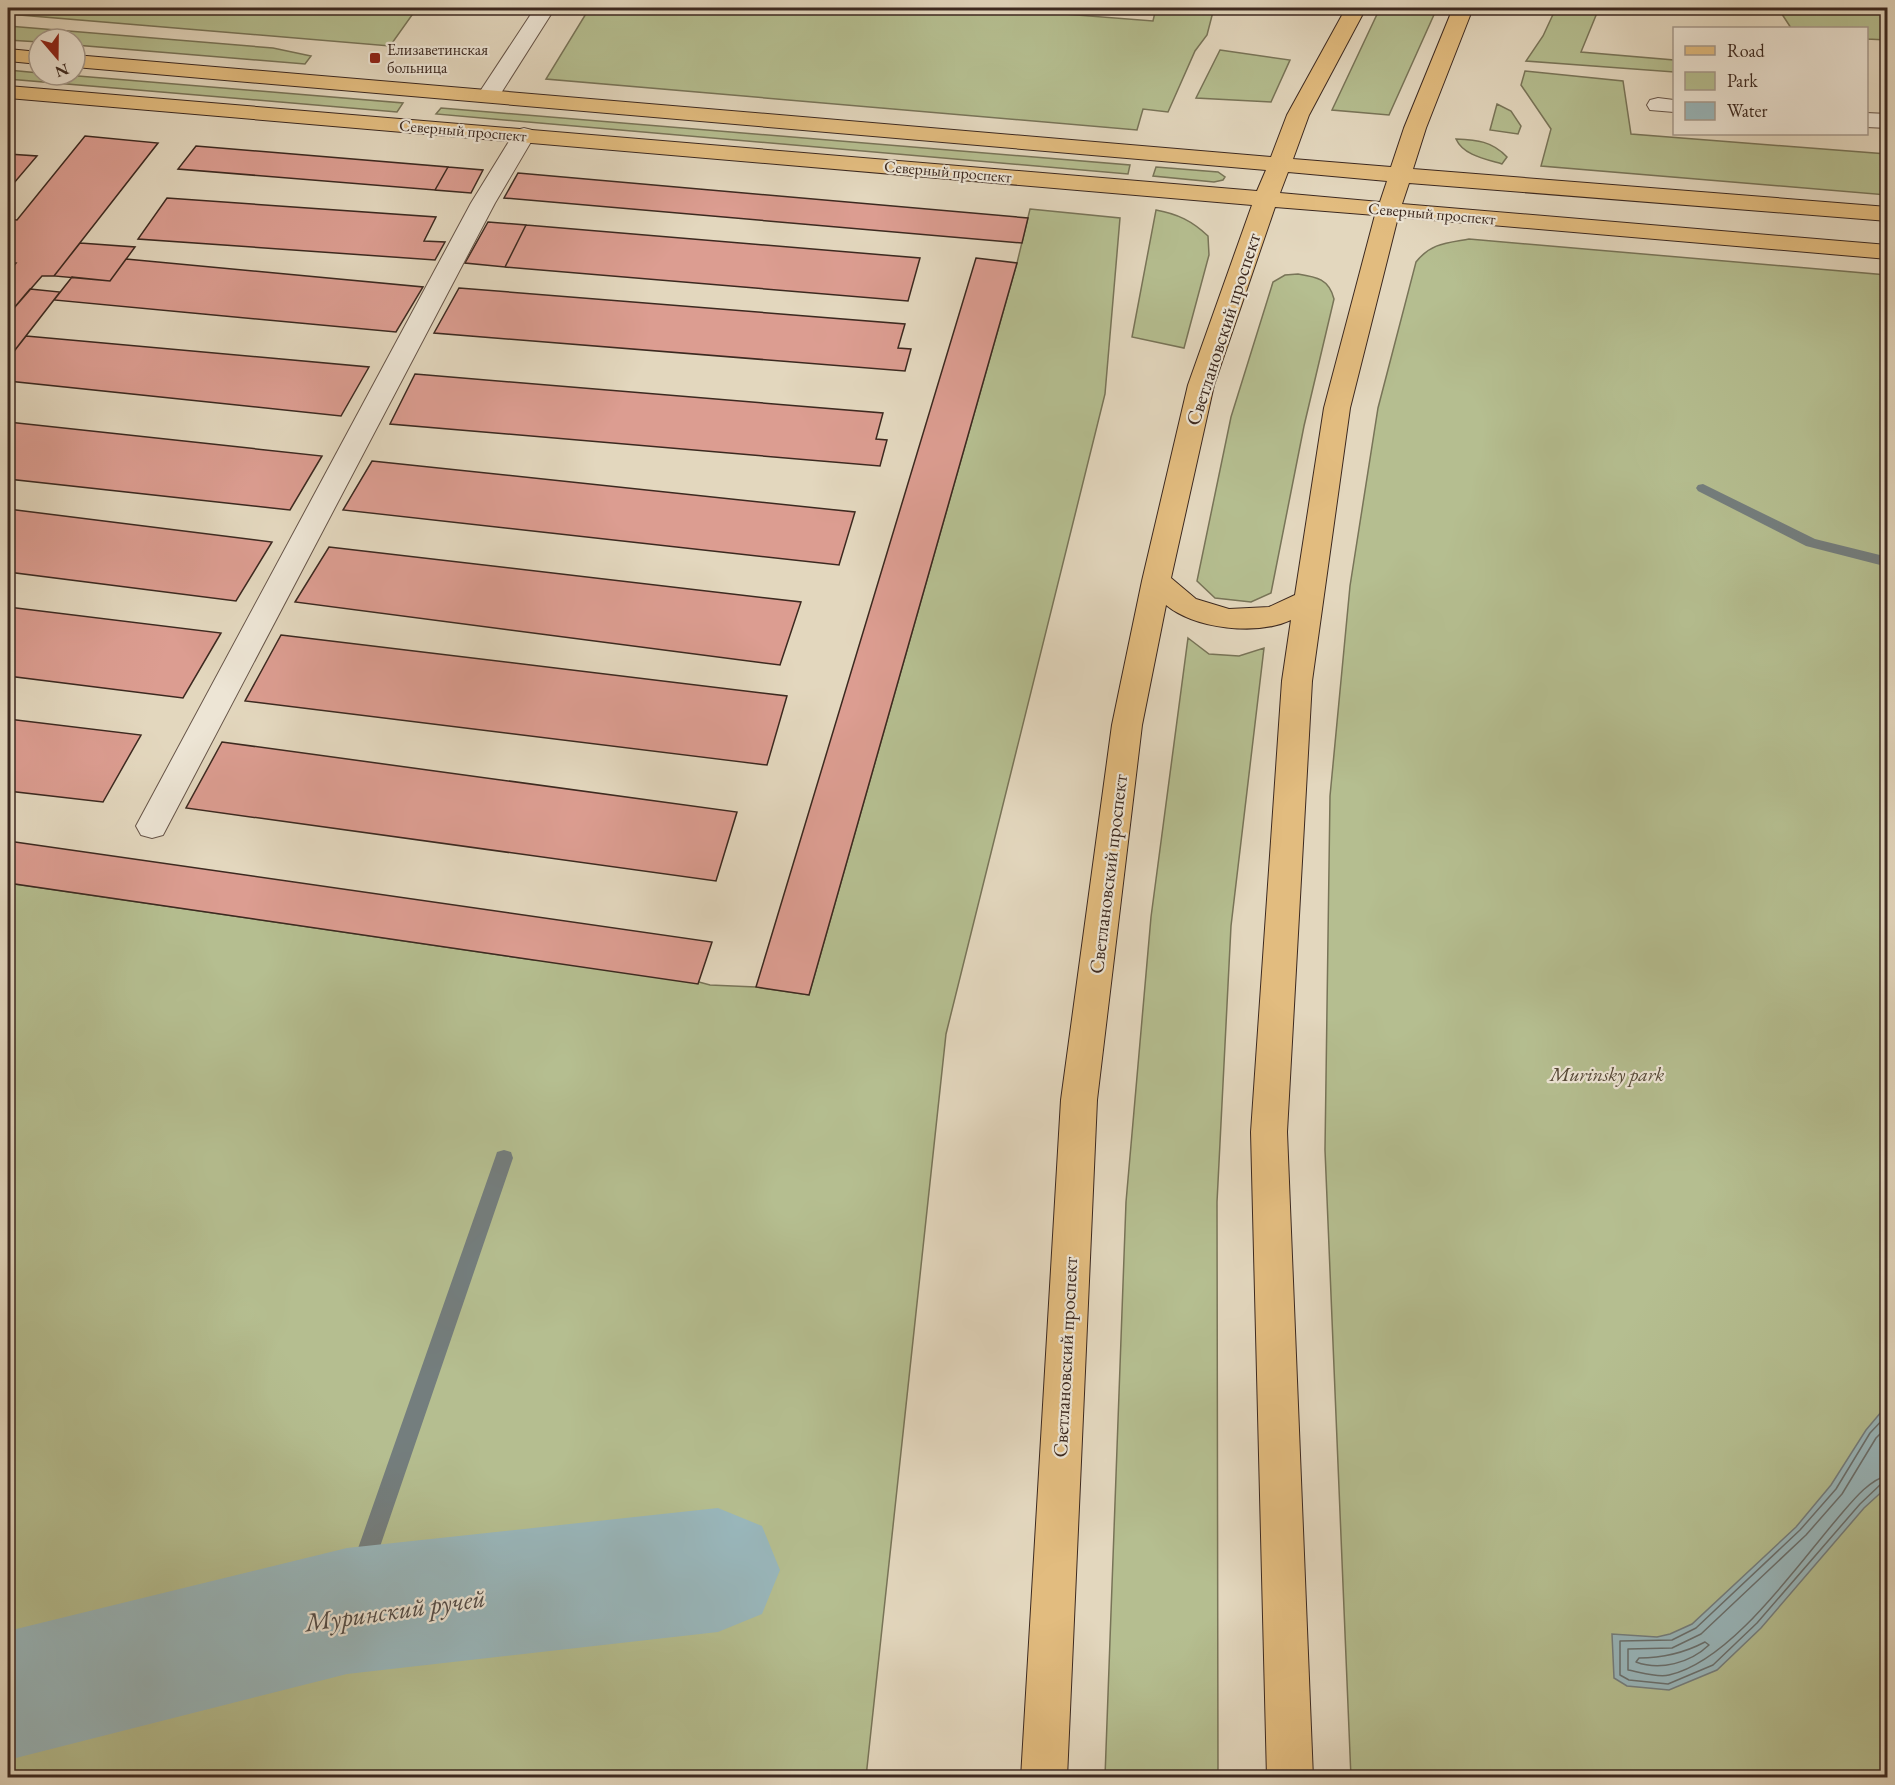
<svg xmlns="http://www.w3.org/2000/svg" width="1895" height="1785" viewBox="0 0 1895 1785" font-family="'EB Garamond',serif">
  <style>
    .green { fill: #b5be90; stroke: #787458; stroke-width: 1.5 }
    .water { fill: #99b7bc; stroke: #747e7e; stroke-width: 1.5 }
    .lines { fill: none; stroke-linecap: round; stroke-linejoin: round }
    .shore { stroke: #6a706e; stroke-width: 1.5 }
    .stream { fill: #747e7e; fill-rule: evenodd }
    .river { fill: #99b7bc; fill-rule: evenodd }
    .building { fill: #dc9d91; stroke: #3c2920; stroke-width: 1.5 }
    .minor-casing { stroke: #665448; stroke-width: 2 }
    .major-casing { stroke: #3c2920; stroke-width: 2 }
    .minor { fill: #ede5d5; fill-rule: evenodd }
    .major { fill: #e2bc7f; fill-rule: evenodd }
    .poi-dot { fill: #8f2418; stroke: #ede5d5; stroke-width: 2 }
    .labels { text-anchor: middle; stroke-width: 4.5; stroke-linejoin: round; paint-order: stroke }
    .far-poi-label { font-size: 16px; fill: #3c2920; stroke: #ede5d5; text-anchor: start }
    .far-street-label { font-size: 16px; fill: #3c2920; stroke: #ede5d5 }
    .street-label { font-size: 20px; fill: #3c2920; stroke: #ede5d5 }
    .park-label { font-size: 20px; font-style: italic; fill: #544736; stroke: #ede5d5 }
    .near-water-label { font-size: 26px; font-style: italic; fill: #534c47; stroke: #ede5d5 }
  </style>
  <rect width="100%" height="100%" fill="#e3d7be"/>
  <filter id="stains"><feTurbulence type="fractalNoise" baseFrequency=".00333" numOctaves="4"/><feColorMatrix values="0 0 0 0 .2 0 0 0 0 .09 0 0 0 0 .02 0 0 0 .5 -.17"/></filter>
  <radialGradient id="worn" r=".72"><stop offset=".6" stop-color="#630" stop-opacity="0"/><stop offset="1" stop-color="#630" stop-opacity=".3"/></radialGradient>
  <path class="green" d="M8,8H417L390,46L8,14Z
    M726,8H987L1153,21L1156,8H1214L1207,35L1195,51L1168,112L1143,109L1137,130L546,79L587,12L723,13Z
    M1380,8H1437L1389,115L1332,110Z
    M1556,8H1599L1581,52L1674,60V72L1526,61L1543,36Z
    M1778,8H1887V40L1867,39L1866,28H1791Z
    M8,26L273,48L311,56L305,64L75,45V39H39V42L8,40Z
    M1220,50L1290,60L1271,102L1196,98Z
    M8,70L39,73V75H66L403,103L397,112L8,79Z
    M1525,71L1623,81L1631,134L1887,154V195L1541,166L1551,129L1521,85Z
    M1497,104L1511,111L1521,126L1518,134L1490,130Z
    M441,108L1130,165L1128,174L436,114Z
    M1456,139C1477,140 1492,141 1507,157L1502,164C1485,159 1463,155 1456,139Z
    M1156,167L1218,172L1225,177L1223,180L1214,182L1153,176Z
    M1030,209L1120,218L1105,394L946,1034L866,1777L8,1778V883L534,960L538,954L588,952L710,985L756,987L809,995L1017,263Z
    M1156,210C1178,214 1192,221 1208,236L1209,255L1184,348L1132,337Z
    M1469,239L1887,275V1777L1351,1778L1325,1150L1330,796L1350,586L1378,408L1416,262C1431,243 1447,243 1469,239Z
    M1298,274C1317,277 1329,279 1334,299L1304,426L1271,593L1251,602L1215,598L1197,581L1231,417L1273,282L1285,275Z
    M1188,638L1209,654L1239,656L1264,648L1231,926L1217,1202L1218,1777H1105L1126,1202L1151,917Z"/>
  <path class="water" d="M1887,1405V1487L1864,1508L1761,1628L1717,1670L1669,1690L1627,1686L1614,1678L1612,1634L1657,1637L1670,1634L1692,1624L1796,1527L1831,1485L1866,1430Z"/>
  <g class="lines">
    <path class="shore" d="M1888,1414L1870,1433L1836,1489L1800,1530L1696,1628L1672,1640L1620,1641V1675L1629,1680L1668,1684L1713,1665L1757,1623L1860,1504L1881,1484L1888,1483
      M1888,1426L1876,1438L1842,1494L1806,1535L1701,1634L1672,1648L1628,1649V1670C1640,1672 1657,1678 1669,1675C1731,1661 1796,1567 1837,1519C1851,1503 1867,1481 1888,1475
      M1705,1642L1709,1645C1690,1663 1660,1671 1636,1662L1639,1658C1663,1658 1684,1653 1705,1642Z"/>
    <path class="stream" d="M1703,484L1815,539L1888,557V567L1806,546L1698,491L1696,488L1698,485Z
      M504,1150L511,1152L513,1158L358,1611L355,1619L347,1622L339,1619L336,1611L495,1158L497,1152Z"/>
    <path class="river" d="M718,1508L762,1526L780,1570L762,1614L718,1632L347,1674L8,1760V1631L347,1548Z"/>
  </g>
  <path class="building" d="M85,136L158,143L54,276H42L8,315V272L16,263L8,262V219L17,220Z
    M196,146L448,167L435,190L178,169Z
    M8,154L37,156L8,190Z
    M448,167L483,170L471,193L435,190Z
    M518,173L1028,218L1022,243L504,198Z
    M167,198L436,217L424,241L445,242L435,260L138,239Z
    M488,222L526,225L505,267L465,263Z
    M526,225L920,258L908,301L505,267Z
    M80,243L135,247L110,281L54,276Z
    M976,258L1017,263L809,995L756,987Z
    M126,259L423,287L396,332L54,300L72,277L110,281Z
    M459,288L905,324L898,348L911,349L905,371L434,333Z
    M30,289L60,292L8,359V315Z
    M26,336L369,367L341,416L8,381V359Z
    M415,374L883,413L876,439L887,440L880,466L390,424Z
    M8,422L322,456L290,510L8,479Z
    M372,461L855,512L839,565L343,510Z
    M8,509L272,542L236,601L8,572Z
    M329,547L801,602L780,665L295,602Z
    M8,607L221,633L183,698L8,676Z
    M281,635L787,696L767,765L245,701Z
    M8,719L141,735L103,802L8,791Z
    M222,742L737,812L716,881L186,808Z
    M8,841L712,942L698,984L8,883Z"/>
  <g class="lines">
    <g class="minor-casing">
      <path id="minor" d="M535,8H555L496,101L488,102L480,101L477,96Z
        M1658,98L1674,100V112L1650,110L1647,105L1650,100Z
        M1866,113L1888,114V128L1866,127Z
        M524,128L532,130L535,135L495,203L163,835L152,838L141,835L136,826L471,203L516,130Z"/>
    </g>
    <g class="major-casing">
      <path id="major" d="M1346,8H1366L1309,115L1293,159L1391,167L1404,128L1453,8H1473L1426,128L1413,169L1888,207V221L1409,183L1402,204L1888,245V259L1398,217L1350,408L1312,681L1287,1132L1313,1778H1267L1251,1132L1282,681L1291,620C1257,636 1195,629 1166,605L1142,725L1097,1100L1067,1778H1021L1061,1100L1112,725L1142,581L1188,385L1252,205L8,98V86L1257,191L1266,170L75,67V55L1271,157L1287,115ZM1288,172L1387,181L1380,202L1280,193ZM1275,207L1375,215L1324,408L1295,595L1269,607L1229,609L1196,599L1171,578L1214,385Z
        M8,49L39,52V64L8,61Z"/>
    </g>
    <use href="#minor" class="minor"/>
    <use href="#major" class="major"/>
  </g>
  <rect class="poi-dot" x="369" y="52" width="12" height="12" rx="3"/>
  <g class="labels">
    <g class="far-poi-label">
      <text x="387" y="55">Елизаветинская<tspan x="387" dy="18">больница</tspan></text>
    </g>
    <g class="far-street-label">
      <text transform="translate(463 130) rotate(5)" y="6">Северный проспект</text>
      <text transform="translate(948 171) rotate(5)" y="6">Северный проспект</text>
      <text transform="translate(1432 213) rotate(5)" y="6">Северный проспект</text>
    </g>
    <g class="street-label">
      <text transform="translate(1223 329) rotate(-72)" y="7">Светлановский проспект</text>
      <text transform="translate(1108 874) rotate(-83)" y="7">Светлановский проспект</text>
      <text transform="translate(1065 1357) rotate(-87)" y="7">Светлановский проспект</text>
    </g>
    <g class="park-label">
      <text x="1607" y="1081">Murinsky park</text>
    </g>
    <g class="near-water-label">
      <text transform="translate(395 1610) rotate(-8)" y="9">Муринский ручей</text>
    </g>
  </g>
  <rect width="1895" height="1785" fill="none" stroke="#e3d7be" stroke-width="30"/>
  <rect x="9" y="9" width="1877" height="1767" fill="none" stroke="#3c2920" stroke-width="3"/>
  <rect x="15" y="15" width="1865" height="1755" fill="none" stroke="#3c2920" stroke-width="1.5"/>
  <rect x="1673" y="27" width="195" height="108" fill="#ede5d5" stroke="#a69a8d" stroke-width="1.5"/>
  <rect x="1685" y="46" width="30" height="9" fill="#e2bc7f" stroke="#a69a8d" stroke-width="1.5"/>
  <text x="1727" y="57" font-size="18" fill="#3c2920">Road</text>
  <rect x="1685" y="72" width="30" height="18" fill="#b5be90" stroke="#a69a8d" stroke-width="1.5"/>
  <text x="1727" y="87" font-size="18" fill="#3c2920">Park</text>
  <rect x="1685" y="102" width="30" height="18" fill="#99b7bc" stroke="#a69a8d" stroke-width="1.5"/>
  <text x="1727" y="117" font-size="18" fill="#3c2920">Water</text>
  <g transform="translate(57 57) rotate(160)"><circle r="28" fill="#ede5d5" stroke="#a69a8d" stroke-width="1.5"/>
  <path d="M0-4.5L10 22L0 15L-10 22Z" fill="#8f2418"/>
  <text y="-9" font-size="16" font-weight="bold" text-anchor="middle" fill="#3c2920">N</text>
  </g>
  <rect width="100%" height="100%" filter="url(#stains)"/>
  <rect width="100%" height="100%" fill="url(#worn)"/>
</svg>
